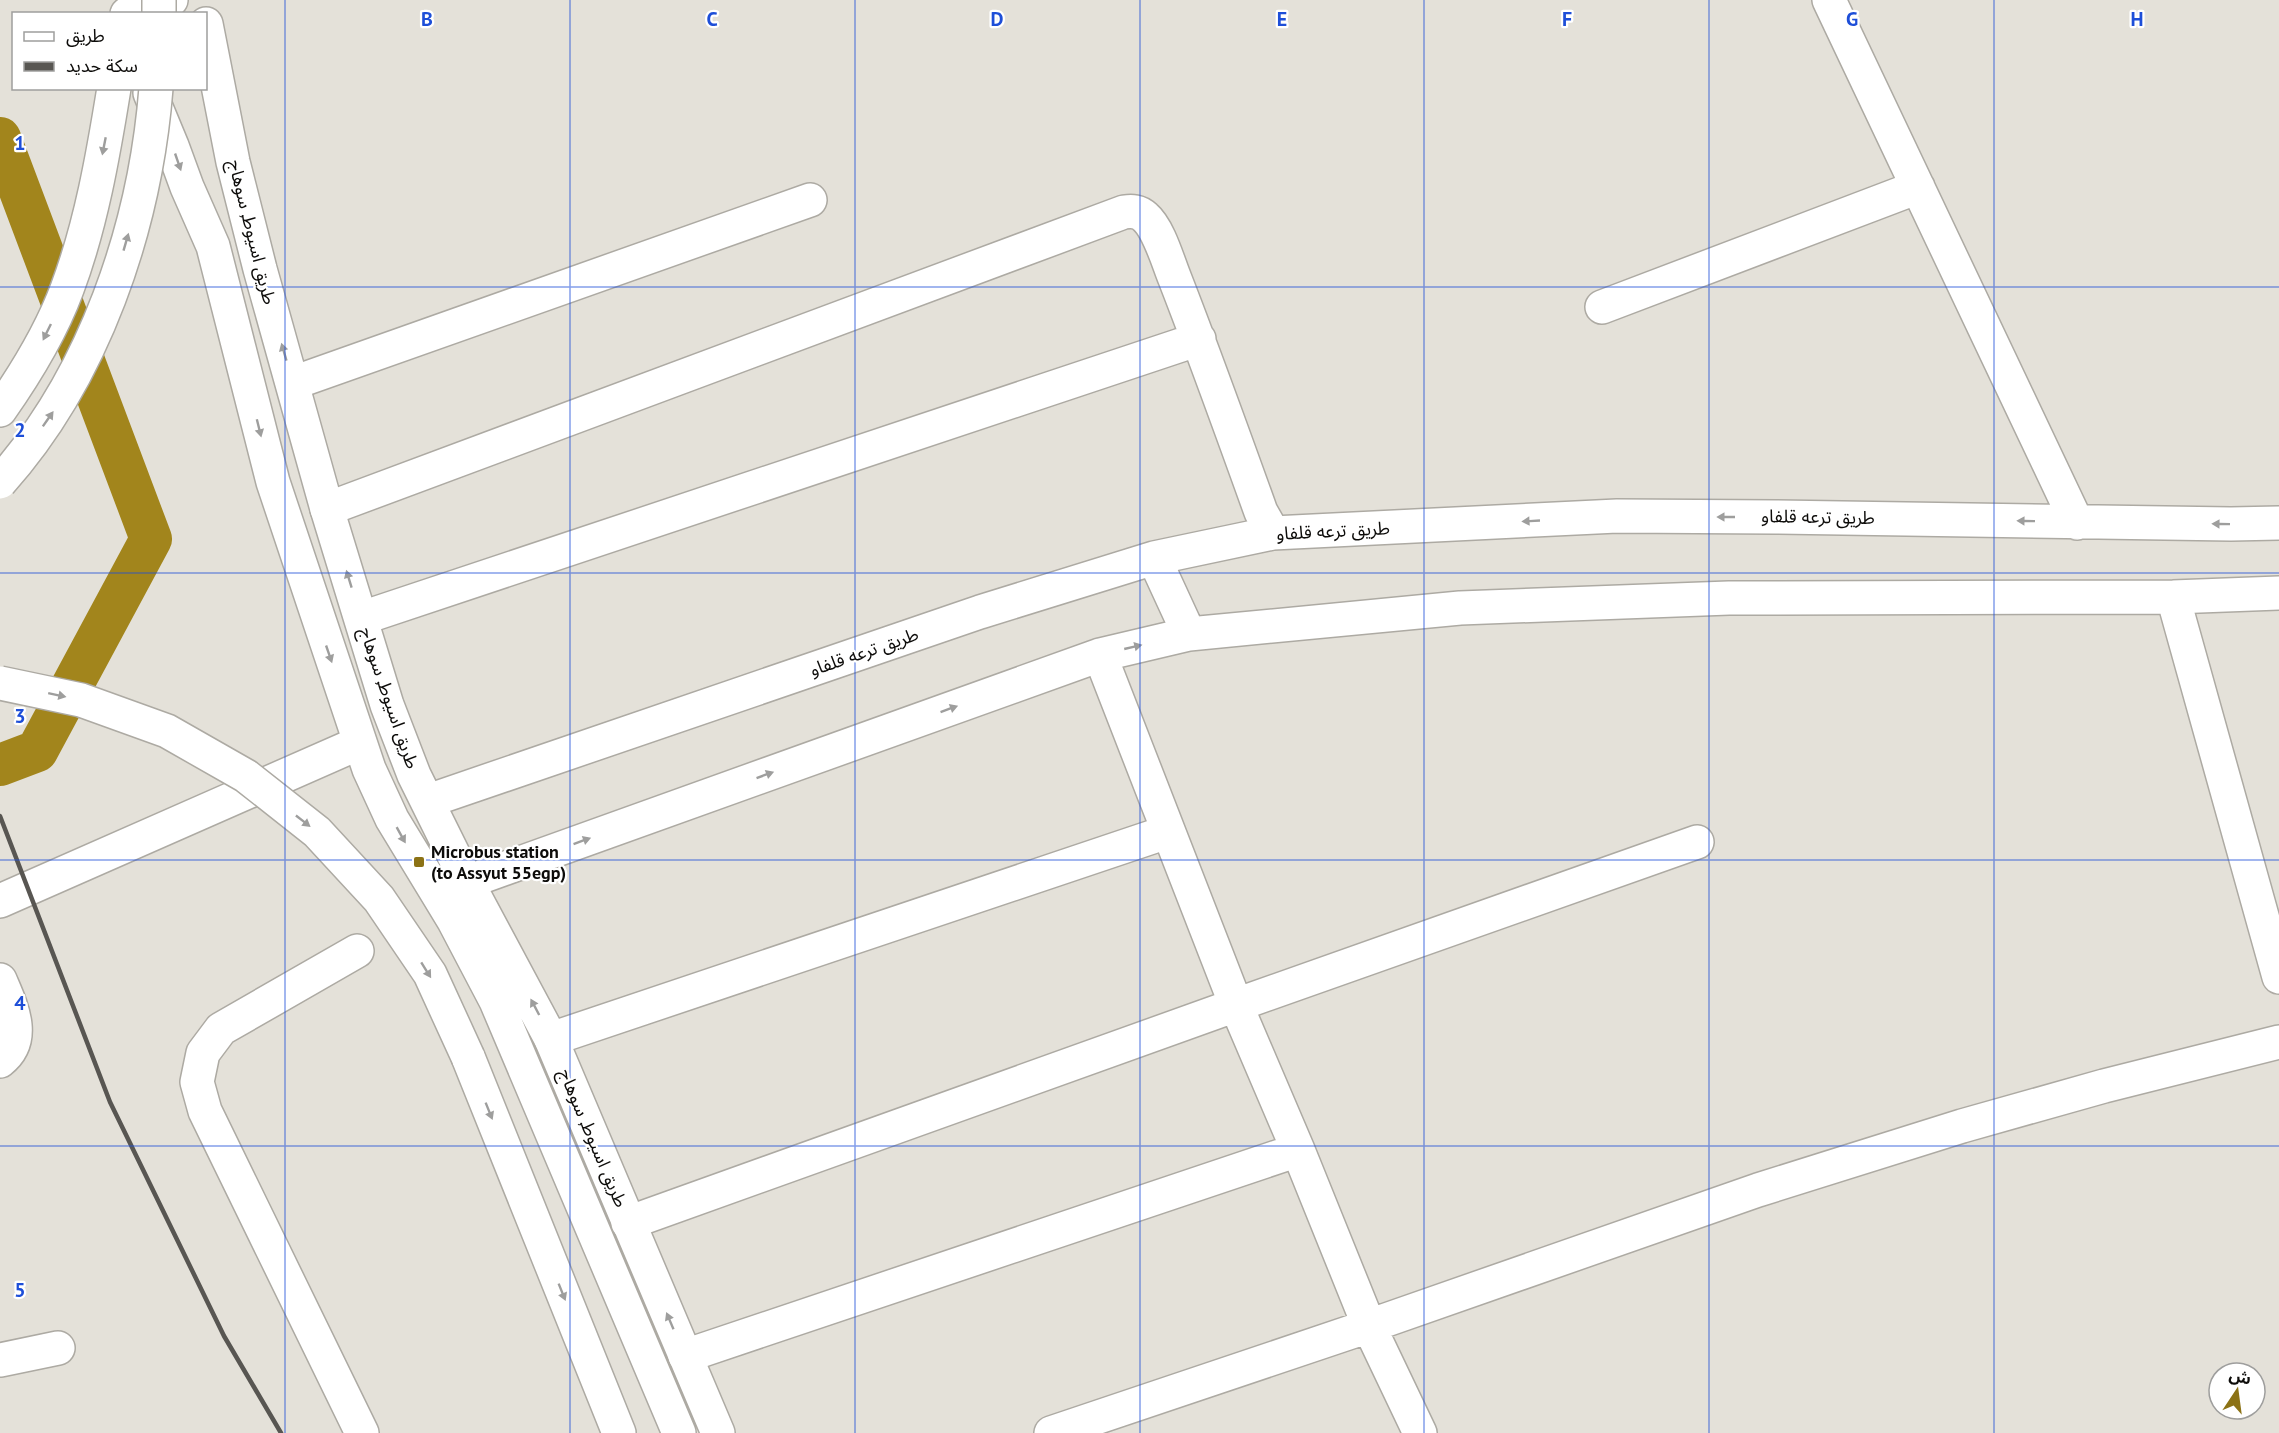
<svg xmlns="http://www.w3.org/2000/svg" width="2279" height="1433" viewBox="0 0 2279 1433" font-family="'PT Sans','Noto Sans Arabic',sans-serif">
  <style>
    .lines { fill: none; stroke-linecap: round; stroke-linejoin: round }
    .canal { stroke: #a2851c; stroke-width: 42 }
    .minor-casing { stroke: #adaaa3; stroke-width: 36 }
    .major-casing { stroke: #adaaa3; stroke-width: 36 }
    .minor { stroke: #fff; stroke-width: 33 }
    .major { stroke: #fff; stroke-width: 33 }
    .rail { stroke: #585652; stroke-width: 4.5 }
    .major-bridge-casing { stroke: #adaaa3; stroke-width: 36; stroke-linecap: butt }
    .major-bridge { stroke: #fff; stroke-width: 33 }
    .oneway { fill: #9e9e9d }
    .grid { fill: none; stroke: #1d4ed8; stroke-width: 1.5; stroke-opacity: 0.55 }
    .poi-dot { fill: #8c7215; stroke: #fff; stroke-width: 2 }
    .labels { text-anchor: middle; stroke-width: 4.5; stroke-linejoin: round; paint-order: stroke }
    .street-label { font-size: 18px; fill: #0d0c0a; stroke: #fff }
    .poi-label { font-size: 18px; font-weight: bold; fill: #0d0c0a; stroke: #fff; text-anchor: start }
    .grid-label { font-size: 20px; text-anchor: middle; font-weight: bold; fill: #1d4ed8; stroke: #fff; stroke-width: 4.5; stroke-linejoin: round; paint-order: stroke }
  </style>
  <rect width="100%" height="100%" fill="#e4e1d9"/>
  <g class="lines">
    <path class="canal" d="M0,138L151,539L37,751L0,765"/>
    <g class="minor-casing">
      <path id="minor" d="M1829,0L2077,523
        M1602,307L1918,187
        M293,383L810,200
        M327,509L1124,212C1132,211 1139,211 1145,217C1159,229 1168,262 1175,279C1205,356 1233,434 1261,512L1273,533
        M1154,558L1189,634
        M2173,597L2279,977
        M362,618L1199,339
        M1100,655L1236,1005L1298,1150L1369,1326L1420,1433
        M428,801L980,612L1154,558L1273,533L1617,516L1776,517L2231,524L2279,523
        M467,882L1100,655L1189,634L1460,608L1729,598L2173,597L2279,593
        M0,901L359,743
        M357,951L221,1029L203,1053L197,1082L205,1111L362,1433
        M0,980C11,1006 28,1039 0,1061
        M551,1039L1167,832
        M628,1223L1236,1005L1697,842
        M685,1356L1298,1150
        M0,1360L58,1348
        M1051,1433L1369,1326L1758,1190L1962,1126L2104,1086L2279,1042"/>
    </g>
    <g class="major-casing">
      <path id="major" d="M127,14L171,0
        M206,24L233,162L260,269L327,509L387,705L414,775L467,882L551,1039L718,1433
        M150,93L172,146L187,187L213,246L273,482L369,769L392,819L454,921L496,1001L679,1433
        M0,410C26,373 51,332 67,289C91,225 103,156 114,88
        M468,1057L619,1433"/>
    </g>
    <use href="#minor" class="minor"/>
    <use href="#major" class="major"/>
    <path class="rail" d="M0,816L110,1102L224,1336L281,1433"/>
    <g class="major-bridge-casing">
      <path id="major-bridge" d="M159,0V14
        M0,482C94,377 145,228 156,88
        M0,683L81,700L167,731L246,776L317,832L379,899L430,974L468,1057"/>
    </g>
    <use href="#major-bridge" class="major-bridge"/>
  </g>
  <defs><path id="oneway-solid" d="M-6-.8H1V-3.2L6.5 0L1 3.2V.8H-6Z" transform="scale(1.5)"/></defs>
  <g class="oneway">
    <use href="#oneway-solid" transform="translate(104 146) rotate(101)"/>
    <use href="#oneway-solid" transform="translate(178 162) rotate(71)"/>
    <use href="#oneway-solid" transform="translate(126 242) rotate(-74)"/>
    <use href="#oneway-solid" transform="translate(47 332) rotate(116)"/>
    <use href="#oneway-solid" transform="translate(284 352) rotate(-106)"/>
    <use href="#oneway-solid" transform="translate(48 419) rotate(-55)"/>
    <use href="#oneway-solid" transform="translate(259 428) rotate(76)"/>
    <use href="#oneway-solid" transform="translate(1726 517) rotate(-180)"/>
    <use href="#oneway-solid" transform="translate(1531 521) rotate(177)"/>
    <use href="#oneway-solid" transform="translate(2026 521) rotate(-179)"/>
    <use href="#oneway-solid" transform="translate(2221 524) rotate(-179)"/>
    <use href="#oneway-solid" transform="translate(349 579) rotate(-107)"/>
    <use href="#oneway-solid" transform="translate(1133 647) rotate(-13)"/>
    <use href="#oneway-solid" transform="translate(329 654) rotate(71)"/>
    <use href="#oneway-solid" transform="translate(57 695) rotate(12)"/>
    <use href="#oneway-solid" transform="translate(949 709) rotate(-20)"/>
    <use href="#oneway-solid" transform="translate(765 775) rotate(-20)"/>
    <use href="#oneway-solid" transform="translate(303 821) rotate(38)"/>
    <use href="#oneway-solid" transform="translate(401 835) rotate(61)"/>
    <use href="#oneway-solid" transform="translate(582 841) rotate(-20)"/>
    <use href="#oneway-solid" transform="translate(426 970) rotate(58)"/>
    <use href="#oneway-solid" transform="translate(535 1007) rotate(-118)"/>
    <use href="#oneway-solid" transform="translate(489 1111) rotate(68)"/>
    <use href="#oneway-solid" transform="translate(562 1292) rotate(68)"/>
    <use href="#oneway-solid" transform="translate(670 1321) rotate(-113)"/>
  </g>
  <path class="grid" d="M285,0V1433M570,0V1433M855,0V1433M1140,0V1433M1424,0V1433M1709,0V1433M1994,0V1433M0,287H2279M0,573H2279M0,860H2279M0,1146H2279"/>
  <rect class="poi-dot" x="413" y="856" width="12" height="12" rx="3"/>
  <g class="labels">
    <g class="street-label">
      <text transform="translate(252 232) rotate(76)" y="6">طريق اسيوط, سوهاج</text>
      <text transform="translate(1818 517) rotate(1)" y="6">طريق ترعه قلفاو</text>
      <text transform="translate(1333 531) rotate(-3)" y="6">طريق ترعه قلفاو</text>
      <text transform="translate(864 652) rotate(-19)" y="6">طريق ترعه قلفاو</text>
      <text transform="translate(389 698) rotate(71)" y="6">طريق اسيوط, سوهاج</text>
      <text transform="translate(593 1138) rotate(67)" y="6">طريق اسيوط, سوهاج</text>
    </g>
    <g class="poi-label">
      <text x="431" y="858">Microbus station<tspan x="431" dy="21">(to Assyut 55egp)</tspan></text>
    </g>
  </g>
  <g class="grid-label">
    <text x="427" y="26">B</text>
    <text x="712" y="26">C</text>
    <text x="997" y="26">D</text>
    <text x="1282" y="26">E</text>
    <text x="1567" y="26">F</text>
    <text x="1852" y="26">G</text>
    <text x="2137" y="26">H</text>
    <text x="20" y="150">1</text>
    <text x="20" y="437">2</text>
    <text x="20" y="723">3</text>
    <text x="20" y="1010">4</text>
    <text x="20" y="1297">5</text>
  </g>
  <rect x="12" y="12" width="195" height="78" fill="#ffffff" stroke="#9e9e9d" stroke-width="1.5"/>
  <rect x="24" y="32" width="30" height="9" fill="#ffffff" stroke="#9e9e9d" stroke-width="1.5"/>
  <text x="66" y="42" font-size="18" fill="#0d0c0a">طريق</text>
  <rect x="24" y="62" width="30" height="9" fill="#585652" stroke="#9e9e9d" stroke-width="1.5"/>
  <text x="66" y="72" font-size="18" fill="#0d0c0a">سكة حديد</text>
  <g transform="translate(2237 1391) rotate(13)"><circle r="28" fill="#ffffff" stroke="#9e9e9d" stroke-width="1.5"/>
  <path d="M0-4.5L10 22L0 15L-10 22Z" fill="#8c7215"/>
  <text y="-9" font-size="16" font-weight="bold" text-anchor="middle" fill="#0d0c0a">ش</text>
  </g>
</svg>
